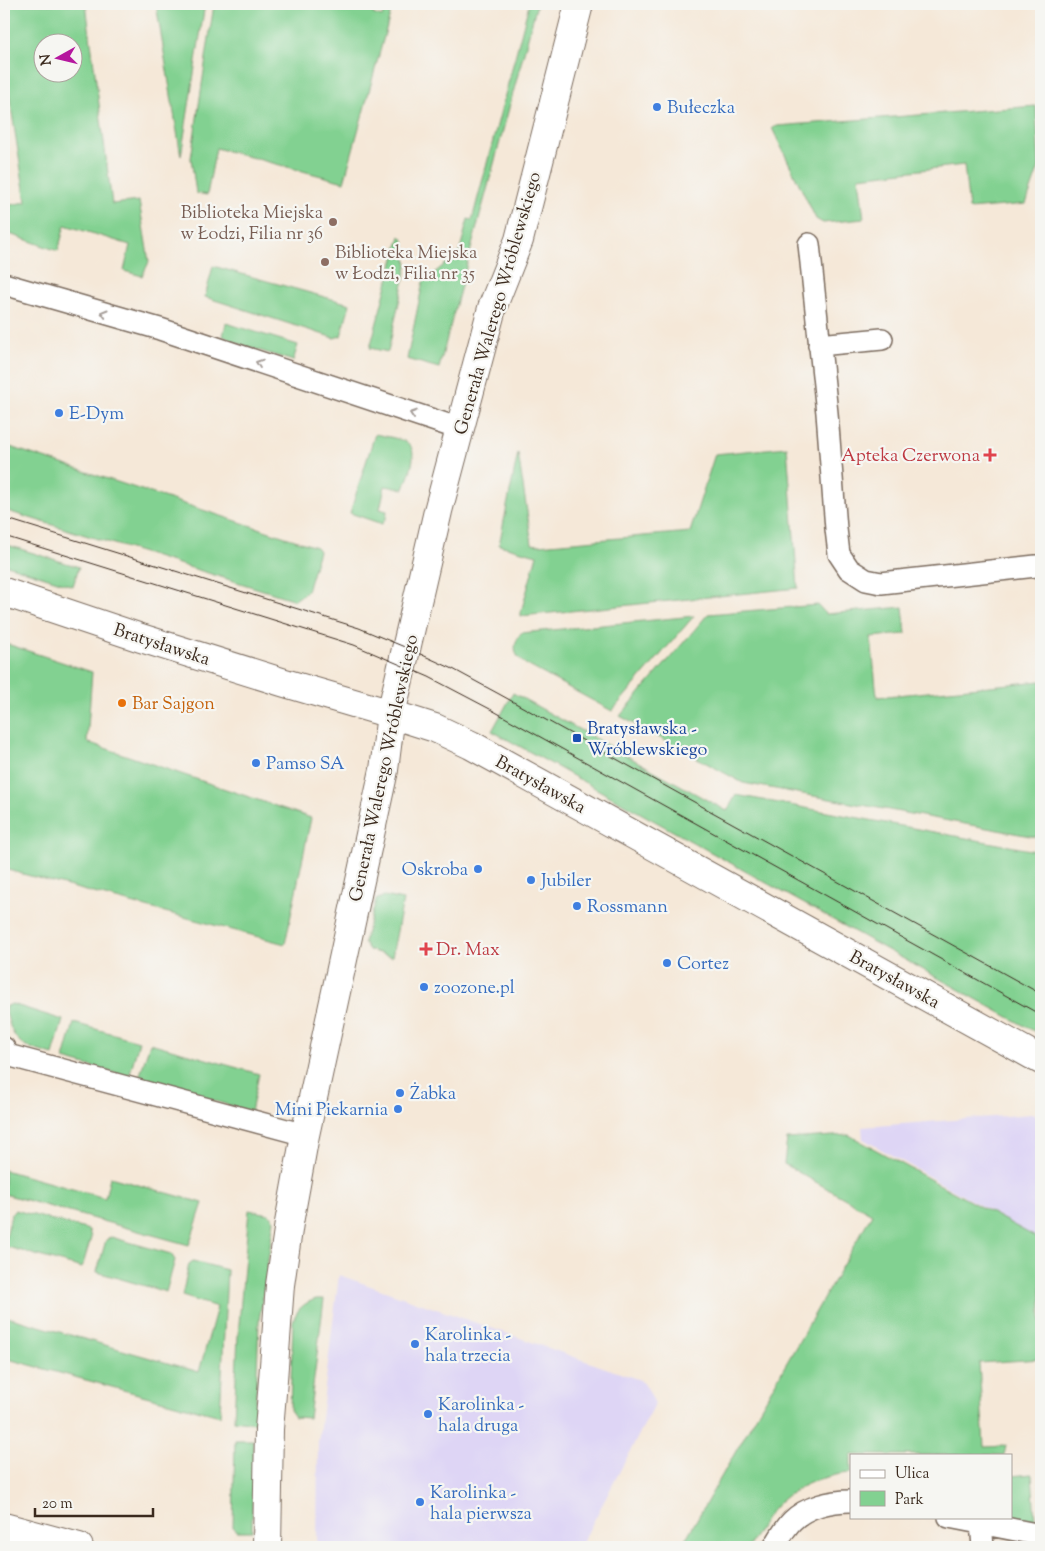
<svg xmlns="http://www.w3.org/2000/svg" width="1045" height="1551" viewBox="0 0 1045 1551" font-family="'Sorts Mill Goudy',serif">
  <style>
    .built { fill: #ded5f5 }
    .green { fill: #82d191; stroke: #5e7e58; fill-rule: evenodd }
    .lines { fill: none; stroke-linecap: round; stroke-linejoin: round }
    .service-casing { stroke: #7c6c5f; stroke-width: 24 }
    .minor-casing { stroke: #7c6c5f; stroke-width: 30 }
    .tertiary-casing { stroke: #7c6c5f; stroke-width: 30 }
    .service { stroke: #fff; stroke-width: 21 }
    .minor { stroke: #fff; stroke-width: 28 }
    .tertiary { stroke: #fff; stroke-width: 28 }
    .tram { stroke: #3b2a1e; stroke-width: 1 }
    .oneway { stroke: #a79f9a }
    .shop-dot { fill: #3f7fe0; stroke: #f6f6f2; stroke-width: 2 }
    .education-dot { fill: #8d6e63; stroke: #f6f6f2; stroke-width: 2 }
    .health-dot { fill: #e0444e; stroke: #f6f6f2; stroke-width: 2 }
    .food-dot { fill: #e8710a; stroke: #f6f6f2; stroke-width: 2 }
    .transit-dot { fill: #1a4fb4; stroke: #f6f6f2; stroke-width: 2 }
    .labels { text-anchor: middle; stroke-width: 4.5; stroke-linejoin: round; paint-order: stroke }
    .shop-label { font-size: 18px; fill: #366cbe; stroke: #f6f6f2; text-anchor: start }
    .education-label { font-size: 18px; fill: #785e54; stroke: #f6f6f2; text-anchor: end }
    .street-label { font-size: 18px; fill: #3b2a1e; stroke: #f6f6f2 }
    .health-label { font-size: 18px; fill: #be3a42; stroke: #f6f6f2; text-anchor: end }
    .food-label { font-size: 18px; fill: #c56008; stroke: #f6f6f2; text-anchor: start }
    .transit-label { font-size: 18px; fill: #164399; stroke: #f6f6f2; text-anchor: start }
  </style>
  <rect width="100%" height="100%" fill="#f6f6f2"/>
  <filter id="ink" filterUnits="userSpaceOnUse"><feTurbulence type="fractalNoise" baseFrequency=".02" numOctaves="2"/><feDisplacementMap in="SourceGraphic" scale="10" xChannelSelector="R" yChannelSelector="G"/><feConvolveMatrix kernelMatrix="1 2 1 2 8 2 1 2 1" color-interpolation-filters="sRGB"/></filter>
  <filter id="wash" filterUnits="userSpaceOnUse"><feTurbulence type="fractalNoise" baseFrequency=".0096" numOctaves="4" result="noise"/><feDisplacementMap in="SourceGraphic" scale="20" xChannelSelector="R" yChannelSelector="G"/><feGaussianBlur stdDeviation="1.12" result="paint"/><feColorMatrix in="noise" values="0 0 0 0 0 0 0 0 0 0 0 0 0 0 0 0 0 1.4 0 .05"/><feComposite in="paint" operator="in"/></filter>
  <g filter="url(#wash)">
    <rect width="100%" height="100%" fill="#f5e8d8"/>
    <path class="built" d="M1032,1114L1041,1119V1240L863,1139L862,1127Z
      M339,1275L640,1380L648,1389L655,1404L580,1547H317L318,1443Z"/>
    <path class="green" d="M4,4H86L112,204L139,201L149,262L142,276L124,271L130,245L65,225L58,251L4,232V206L26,202L4,62ZM42,42H72V72H42Z
      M156,4H205L181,156Z
      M214,4H375L373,14L382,17L386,4H393L344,182L216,148L207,195L196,193L191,158Z
      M529,4H537L439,368L407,359L423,282L459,253L468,219L472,220Z
      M1036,106L1039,167L1026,204L969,209L964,165L859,177L864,219L823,223L816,219L772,128L777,126Z
      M400,236L404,240L407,266L388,352L370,348Z
      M213,266L350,304L341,336L334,338L205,297Z
      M226,323L298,345L293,361L242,345L223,336Z
      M375,434C383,436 399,438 406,442C421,450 408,477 404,489L385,486L380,509L387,511L386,518L382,524L350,513Z
      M4,445L316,547L319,551L307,591L295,600L4,510Z
      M787,447L798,588L521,616V612L537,555L499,545L518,453L532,544L538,545L690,532L715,454Z
      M4,544L79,567L73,586L4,564Z
      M818,605L826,614L903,607L906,634L871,637L877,697L1041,681V838L743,783L620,716L708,614Z
      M694,616L612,711L527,665C513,656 512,646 521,633Z
      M4,643L92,672L87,742L311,818L285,944L4,869Z
      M513,693L727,811L736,795L1041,852V1035L492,731Z
      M384,896L403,900L392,957L369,950L364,942L376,900Z
      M12,1004L63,1020L53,1055C19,1045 13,1044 5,1007Z
      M74,1023L139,1041L129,1077L64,1059Z
      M150,1043L259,1074L251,1112L139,1078Z
      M849,1135L1041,1240V1359L979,1363L984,1447L1006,1446L1004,1455H851V1473C821,1475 787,1489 769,1514C762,1524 755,1536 749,1547H681L872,1214L784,1164L787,1139Z
      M4,1170L105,1198L110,1177L203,1203L189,1245L4,1194Z
      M15,1210L89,1230L91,1238L82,1268L4,1246L11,1215Z
      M249,1210L269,1214L274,1220L259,1321L255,1423L234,1420L238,1335Z
      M111,1237L171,1254L175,1260L166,1292L97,1272L106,1240Z
      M193,1261L227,1270L220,1416L4,1358V1316L199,1372L217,1307L182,1296L189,1264Z
      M316,1299H324L309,1418L295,1417L290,1410L293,1321C297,1309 304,1303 316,1299Z
      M235,1440H253L252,1531H237L233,1527Z
      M1032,1474L1035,1520L1011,1517V1476Z"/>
  </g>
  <g filter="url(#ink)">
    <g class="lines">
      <g class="service-casing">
        <path id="service" d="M809,244L827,413L836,529L839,554L849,569L866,580L881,583L1036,566H1041
          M4,284L160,329L460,429
          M819,345L882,339
          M4,1048L5,1051L11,1056L305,1135
          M949,1517L1041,1535
          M981,1523L983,1547
          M774,1547C779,1539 785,1528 792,1521C807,1506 831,1501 851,1501"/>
      </g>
      <g class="minor-casing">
        <path id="minor" d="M4,1527L79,1547
          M267,1547L269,1429L272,1393L280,1285L289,1223L305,1135L384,770L391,714L438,511L492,308L519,240L579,4"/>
      </g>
      <g class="tertiary-casing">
        <path id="tertiary" d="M4,592L141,638L285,683L391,714L435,728L471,745L1041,1060"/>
      </g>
      <use href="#service" class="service"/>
      <use href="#minor" class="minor"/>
      <use href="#tertiary" class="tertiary"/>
      <path class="tram" d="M4,518L311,613L359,628L407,648L451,668L499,694L1041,994
        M4,536L354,645L429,677L490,709L1041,1015"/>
    </g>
    <defs><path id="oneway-chevron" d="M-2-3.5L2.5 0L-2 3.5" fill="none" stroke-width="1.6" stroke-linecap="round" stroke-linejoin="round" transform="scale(1.25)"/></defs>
    <g class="oneway">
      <use href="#oneway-chevron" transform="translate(104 313) rotate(-164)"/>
      <use href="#oneway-chevron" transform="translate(259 363) rotate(-161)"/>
      <use href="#oneway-chevron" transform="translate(413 414) rotate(-162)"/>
    </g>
  </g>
  <g class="shop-dot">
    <circle cx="657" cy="107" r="5"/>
    <circle cx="59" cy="413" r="5"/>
    <circle cx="256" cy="763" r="5"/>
    <circle cx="478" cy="869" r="5"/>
    <circle cx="531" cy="880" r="5"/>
    <circle cx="577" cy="906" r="5"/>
    <circle cx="667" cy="963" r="5"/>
    <circle cx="424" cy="987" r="5"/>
    <circle cx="400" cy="1093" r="5"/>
    <circle cx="398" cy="1109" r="5"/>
    <circle cx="415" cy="1344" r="5"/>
    <circle cx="428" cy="1414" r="5"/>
    <circle cx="420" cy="1502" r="5"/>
  </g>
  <g class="education-dot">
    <circle cx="333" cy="222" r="5"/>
    <circle cx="325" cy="262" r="5"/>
  </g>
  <g class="health-dot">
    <path d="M987.5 447.5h5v5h5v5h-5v5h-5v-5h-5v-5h5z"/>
    <path d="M423.5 941.5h5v5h5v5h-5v5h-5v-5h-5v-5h5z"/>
  </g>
  <circle class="food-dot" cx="122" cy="703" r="5"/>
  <rect class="transit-dot" x="572" y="733" width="10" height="10" rx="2.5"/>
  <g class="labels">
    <g class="shop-label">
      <text x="667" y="113">Bułeczka</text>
      <text x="69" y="419">E-Dym</text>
      <text x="266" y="769">Pamso SA</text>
      <text x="468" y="875" text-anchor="end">Oskroba</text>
      <text x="541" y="886">Jubiler</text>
      <text x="587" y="912">Rossmann</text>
      <text x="677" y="969">Cortez</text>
      <text x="434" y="993">zoozone.pl</text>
      <text x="410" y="1099">Żabka</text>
      <text x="388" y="1115" text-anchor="end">Mini Piekarnia</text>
      <text x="425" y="1340">Karolinka -<tspan x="425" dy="21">hala trzecia</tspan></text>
      <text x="438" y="1410">Karolinka -<tspan x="438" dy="21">hala druga</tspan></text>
      <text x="430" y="1498">Karolinka -<tspan x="430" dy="21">hala pierwsza</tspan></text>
    </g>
    <g class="education-label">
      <text x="323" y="218">Biblioteka Miejska<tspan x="323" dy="21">w Łodzi, Filia nr 36</tspan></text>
      <text x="335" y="258" text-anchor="start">Biblioteka Miejska<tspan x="335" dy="21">w Łodzi, Filia nr 35</tspan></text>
    </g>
    <g class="street-label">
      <text transform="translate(497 303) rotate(-74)" y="6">Generała Walerego Wróblewskiego</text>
      <text transform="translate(162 644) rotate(18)" y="6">Bratysławska</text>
      <text transform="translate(383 768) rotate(-78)" y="6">Generała Walerego Wróblewskiego</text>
      <text transform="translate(541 784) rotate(29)" y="6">Bratysławska</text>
      <text transform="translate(895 979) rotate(29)" y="6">Bratysławska</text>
    </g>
    <g class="health-label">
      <text x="980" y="461">Apteka Czerwona</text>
      <text x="436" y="955" text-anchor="start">Dr. Max</text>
    </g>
    <g class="food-label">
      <text x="132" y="709">Bar Sajgon</text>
    </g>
    <g class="transit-label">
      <text x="587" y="734">Bratysławska -<tspan x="587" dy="21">Wróblewskiego</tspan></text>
    </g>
  </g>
  <rect width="1045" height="1551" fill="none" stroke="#f6f6f2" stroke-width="20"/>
  <rect x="850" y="1454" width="162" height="65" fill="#f6f6f2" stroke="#aba49d"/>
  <rect x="860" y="1470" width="25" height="8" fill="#ffffff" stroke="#aba49d"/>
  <text x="895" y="1478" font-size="15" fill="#3b2a1e">Ulica</text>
  <rect x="860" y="1491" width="25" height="15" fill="#82d191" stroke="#aba49d"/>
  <text x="895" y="1504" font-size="15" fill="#3b2a1e">Park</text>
  <g transform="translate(58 58) rotate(262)"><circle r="24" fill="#f6f6f2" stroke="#aba49d"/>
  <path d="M0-4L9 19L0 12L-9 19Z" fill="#b5179e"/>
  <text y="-8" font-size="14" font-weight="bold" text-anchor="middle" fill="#3b2a1e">N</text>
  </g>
  <path d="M35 1508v8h118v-8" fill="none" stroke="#3b2a1e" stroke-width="2.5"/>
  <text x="42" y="1508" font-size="15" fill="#3b2a1e" stroke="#f6f6f2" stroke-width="4" paint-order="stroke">20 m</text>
</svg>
